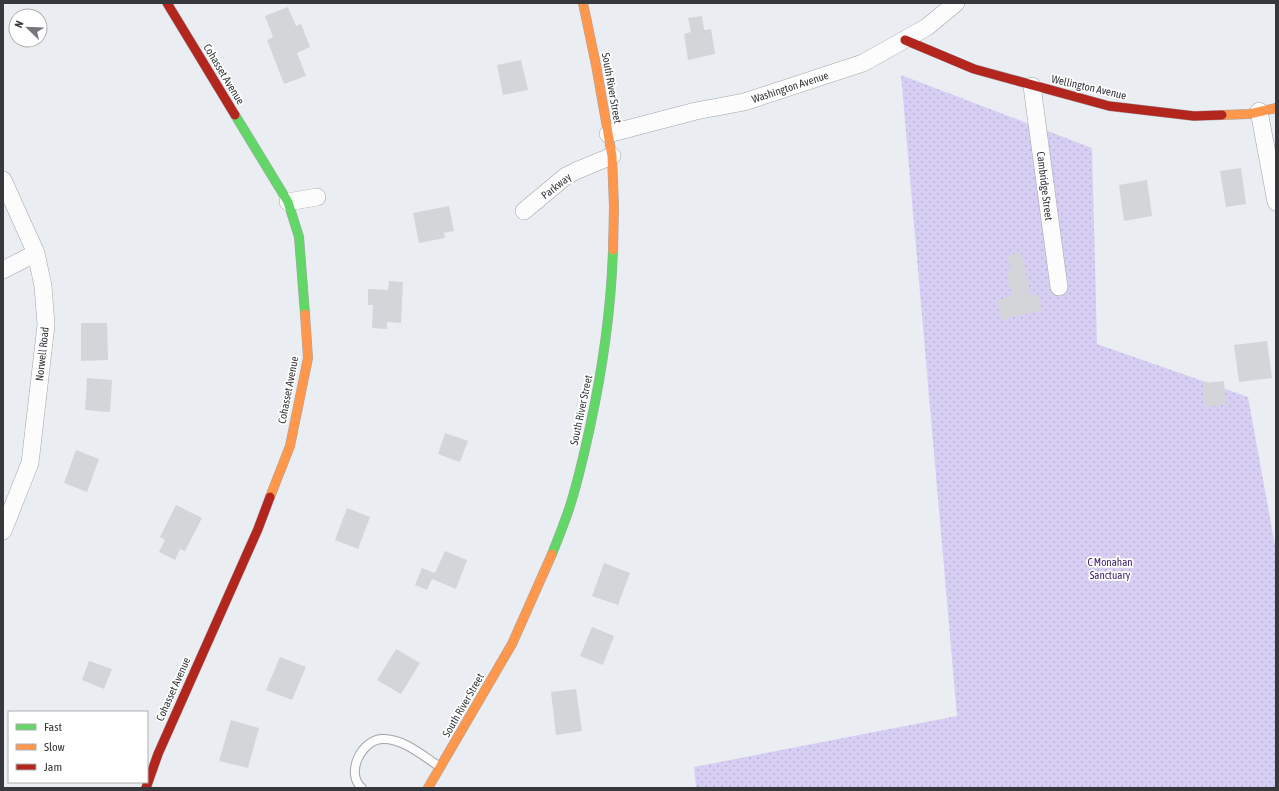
<svg xmlns="http://www.w3.org/2000/svg" width="1279" height="791" viewBox="0 0 1279 791" font-family="'Asap Condensed',sans-serif">
  <style>
    .park { fill: url(#park-dots) }
    .building { fill: #d4d5d9 }
    .lines { fill: none; stroke-linecap: round; stroke-linejoin: round }
    .lane-casing { stroke: #a2a5a9; stroke-width: 10 }
    .street-casing { stroke: #a2a5a9; stroke-width: 18 }
    .fast-casing { stroke: #a2a5a9; stroke-width: 10 }
    .slow-casing { stroke: #a2a5a9; stroke-width: 10 }
    .jam-casing { stroke: #a2a5a9; stroke-width: 10 }
    .lane { stroke: #fcfcfd; stroke-width: 8 }
    .street { stroke: #fcfcfd; stroke-width: 17 }
    .fast { stroke: #63d668; stroke-width: 9 }
    .slow { stroke: #ff974d; stroke-width: 9 }
    .jam { stroke: #b3261e; stroke-width: 9 }
    .labels { text-anchor: middle; stroke-width: 3.5; stroke-linejoin: round; paint-order: stroke }
    .street-label { font-size: 11px; fill: #36383b; stroke: #fff }
    .park-label { font-size: 11px; fill: #422471; stroke: #fff }
  </style>
  <defs>
    <pattern id="park-dots" width="8" height="8" patternUnits="userSpaceOnUse"><rect width="8" height="8" fill="#d6cef3"/><path d="M2 2h.1M6 6h.1" fill="none" stroke="#b8b2d1" stroke-width="1.8" stroke-linecap="round"/></pattern>
  </defs>
  <rect width="100%" height="100%" fill="#eaedf2"/>
  <path class="park" d="M901,75L1092,148L1097,344L1248,397L1276,551V788H696L694,767L957,716Z"/>
  <path class="building" d="M288,7L296,26L301,24L310,47L297,53L306,76L284,84L267,40L273,37L265,16Z
    M702,16L704,30L711,29L715,54L688,60L684,34L691,32L688,18Z
    M521,60L528,90L503,95L497,65Z
    M1241,168L1246,204L1226,207L1220,171Z
    M1147,180L1152,216L1124,221L1119,185Z
    M449,206L454,231L444,233L445,238L419,243L413,213Z
    M1021,252L1031,296L1038,294L1042,310L1002,320L997,300L1012,296L1006,271L1011,270L1007,256Z
    M389,281L403,282L401,323L387,322V329L372,328L373,305H368V289L388,290Z
    M81,323H107L108,360L81,361Z
    M1267,341L1272,378L1239,382L1234,345Z
    M87,378L112,380L110,412L85,410Z
    M1224,381L1226,404L1205,407L1203,383Z
    M445,433L468,441L460,462L438,454Z
    M76,450L99,459L87,492L64,483Z
    M176,505L202,518L185,551L180,549L175,560L159,552L165,540L160,537Z
    M347,508L370,517L358,549L335,540Z
    M445,551L467,560L456,589L432,579L427,590L415,585L422,568L435,573Z
    M604,563L630,573L618,605L592,596Z
    M592,627L614,636L603,665L580,656Z
    M396,649L420,663L401,694L377,680Z
    M280,657L306,667L292,700L266,690Z
    M89,661L112,669L104,689L82,680Z
    M576,689L582,731L556,735L551,692Z
    M231,720L259,728L248,768L219,761Z"/>
  <g class="lines">
    <g class="lane-casing">
      <path id="lane" d="M362,788C345,774 361,740 382,739C403,738 423,756 440,767"/>
    </g>
    <g class="street-casing">
      <path id="street" d="M1032,86L1059,287
        M1259,111L1276,202
        M608,134L696,111L744,102L863,63L927,27L956,3
        M3,180L36,253L43,286L46,325L30,463L3,531
        M288,202L317,197
        M524,211L566,176L578,170L612,156
        M3,270L36,253"/>
    </g>
    <g class="fast-casing">
      <path id="fast" d="M235,115L288,202L299,237L305,314
        M552,554C558,539 564,524 569,509C578,482 584,454 590,427C603,367 611,311 613,250"/>
    </g>
    <g class="slow-casing">
      <path id="slow" d="M583,3L596,65L612,156L614,207L613,250
        M1222,115L1249,114L1276,108
        M270,497L290,446L308,358L305,314
        M428,788L512,644L552,554"/>
    </g>
    <g class="jam-casing">
      <path id="jam" d="M167,3L235,115
        M905,40L974,69L1109,106L1194,116L1222,115
        M146,788L158,754L258,529L270,497"/>
    </g>
    <use href="#lane" class="lane"/>
    <use href="#street" class="street"/>
    <use href="#fast" class="fast"/>
    <use href="#slow" class="slow"/>
    <use href="#jam" class="jam"/>
  </g>
  <g class="labels">
    <g class="street-label">
      <text transform="translate(224 74) rotate(59)" y="4">Cohasset Avenue</text>
      <text transform="translate(790 87) rotate(-18)" y="4">Washington Avenue</text>
      <text transform="translate(1089 87) rotate(13)" y="4">Wellington Avenue</text>
      <text transform="translate(612 88) rotate(80)" y="4">South River Street</text>
      <text transform="translate(556 186) rotate(-38)" y="4">Parkway</text>
      <text transform="translate(1045 186) rotate(83)" y="4">Cambridge Street</text>
      <text transform="translate(42 354) rotate(-84)" y="4">Norwell Road</text>
      <text transform="translate(288 390) rotate(-79)" y="4">Cohasset Avenue</text>
      <text transform="translate(581 410) rotate(-78)" y="4">South River Street</text>
      <text transform="translate(173 689) rotate(-66)" y="4">Cohasset Avenue</text>
      <text transform="translate(463 705) rotate(-60)" y="4">South River Street</text>
    </g>
    <g class="park-label">
      <text x="1110" y="566">C Monahan<tspan x="1110" dy="13">Sanctuary</tspan></text>
    </g>
  </g>
  <rect width="1279" height="791" fill="none" stroke="#36383b" stroke-width="8"/>
  <rect x="8" y="711" width="140" height="72" fill="#ffffff" stroke="#afafb1"/>
  <rect x="16" y="724" width="20" height="6" fill="#63d668" stroke="#afafb1"/>
  <text x="44" y="731" font-size="12" fill="#36383b">Fast</text>
  <rect x="16" y="744" width="20" height="6" fill="#ff974d" stroke="#afafb1"/>
  <text x="44" y="751" font-size="12" fill="#36383b">Slow</text>
  <rect x="16" y="764" width="20" height="6" fill="#b3261e" stroke="#afafb1"/>
  <text x="44" y="771" font-size="12" fill="#36383b">Jam</text>
  <g transform="translate(28 28) rotate(293)"><circle r="19" fill="#ffffff" stroke="#afafb1"/>
  <path d="M0-3L7 15L0 10L-7 15Z" fill="#75777b"/>
  <text y="-6" font-size="11" font-weight="bold" text-anchor="middle" fill="#36383b">N</text>
  </g>
</svg>
